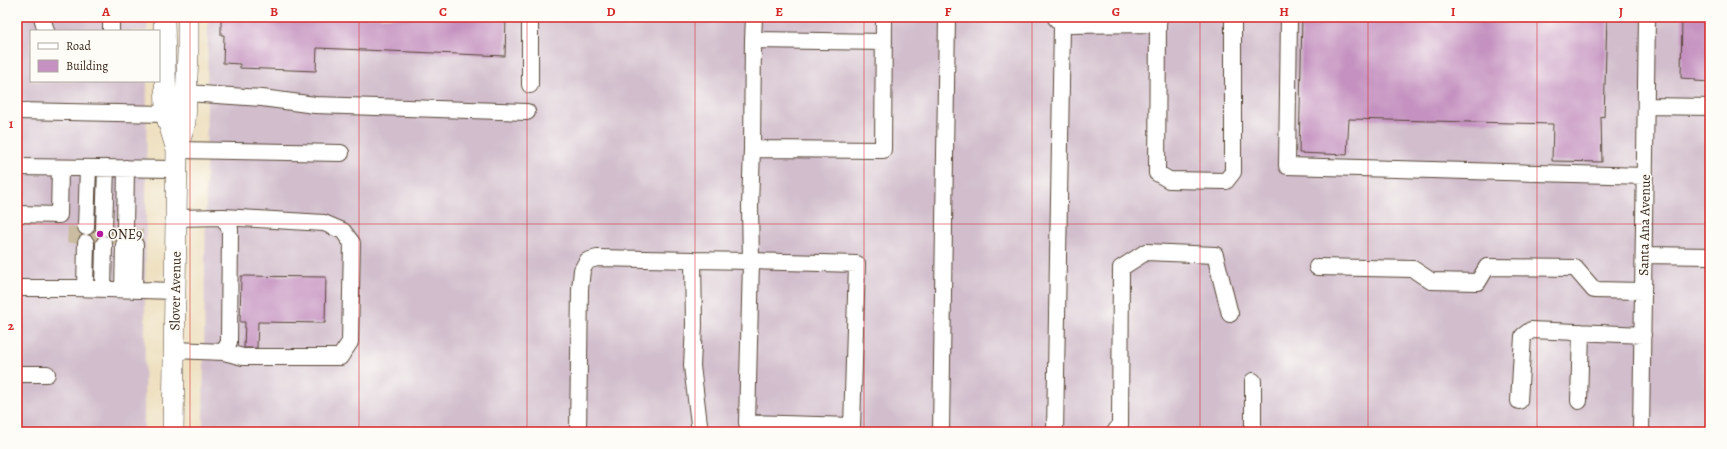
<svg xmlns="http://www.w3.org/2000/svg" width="1727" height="449" viewBox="0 0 1727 449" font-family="Alegreya,serif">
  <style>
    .industrial { fill: #d1bdcc }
    .building { fill: #c491c0 }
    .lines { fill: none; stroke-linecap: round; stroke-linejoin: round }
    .minor-tunnel { stroke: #cabca0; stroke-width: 16; stroke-dasharray: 16 8; stroke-linecap: butt }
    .minor-casing { stroke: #564536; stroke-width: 18 }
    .major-casing { stroke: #564536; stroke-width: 22 }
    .minor { stroke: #fff; stroke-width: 16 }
    .major { stroke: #fff; stroke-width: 21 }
    .grid { fill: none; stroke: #d62828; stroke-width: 1; stroke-opacity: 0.55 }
    .poi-dot { fill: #b5179e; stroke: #fdfcf7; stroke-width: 1.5 }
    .labels { text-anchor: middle; stroke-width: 3.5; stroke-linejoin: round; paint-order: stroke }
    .street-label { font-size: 14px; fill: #3b2a1e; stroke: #fdfcf7 }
    .poi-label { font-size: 14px; fill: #3b2a1e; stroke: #fdfcf7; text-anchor: start }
    .neatline { fill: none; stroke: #d62828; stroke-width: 1.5 }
    .grid-label { font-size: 13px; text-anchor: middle; font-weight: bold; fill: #d62828 }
  </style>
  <rect width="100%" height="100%" fill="#fdfcf7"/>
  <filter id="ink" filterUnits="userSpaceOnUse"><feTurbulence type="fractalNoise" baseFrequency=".025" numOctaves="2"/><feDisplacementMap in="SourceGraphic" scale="8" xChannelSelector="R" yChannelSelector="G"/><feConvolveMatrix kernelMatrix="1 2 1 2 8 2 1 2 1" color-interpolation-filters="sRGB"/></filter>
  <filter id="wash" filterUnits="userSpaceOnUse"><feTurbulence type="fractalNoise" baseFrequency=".012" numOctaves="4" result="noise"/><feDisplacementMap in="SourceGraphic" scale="16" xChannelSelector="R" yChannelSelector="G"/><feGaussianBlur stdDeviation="0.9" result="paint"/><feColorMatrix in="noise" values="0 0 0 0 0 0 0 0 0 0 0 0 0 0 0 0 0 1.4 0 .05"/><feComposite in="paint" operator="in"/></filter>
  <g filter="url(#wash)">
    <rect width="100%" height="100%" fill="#eee0c0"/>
    <path class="industrial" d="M17,17H148L147,31H31V81H147L144,432H17Z
      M208,17H1710V432H203Z"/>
    <g id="blocks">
      <path class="building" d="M221,17H506L505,56L317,48L316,71L240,68V64L223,63L224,35H221Z
        M1302,17H1607L1604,117L1601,116L1602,162L1552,161L1553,124L1349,119L1347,155L1299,153Z
        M1682,17H1710V82L1695,81V79L1681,78Z
        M241,276L326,277L325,323L258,322L257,348H244L245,322H240Z"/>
    </g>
  </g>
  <g filter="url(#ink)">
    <use href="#blocks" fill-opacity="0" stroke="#564536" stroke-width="1"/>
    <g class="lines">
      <path class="minor-tunnel" d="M75,243L76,227
        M94,244V227
        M114,244L115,228
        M135,245V228"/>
      <g class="minor-casing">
        <path id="minor" d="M42,17L46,31
          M111,17V31
          M754,17L753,40L752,149L883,150L884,17
          M1055,17L1062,25L1055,432
          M1159,17L1158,24L1157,173L1169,180L1226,181L1233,172V17
          M1289,17L1287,166L1645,176
          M1062,25L1158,24
          M753,40L884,42
          M530,85V17
          M187,93L262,98L315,105L527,112
          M1646,106L1710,107
          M17,111L166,114
          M177,150L341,153
          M17,167L177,169
          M17,214L59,215L60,168
          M223,217L324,223L343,231L352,243L350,342L340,357H243L224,352
          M86,227L88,168
          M104,228L106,168
          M125,228L126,168
          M1644,255L1710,256
          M693,260L751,261L747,423L852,426L857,264L751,261L750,206L752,149
          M1317,267L1413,269L1431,281L1478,282L1487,267L1575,268L1594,290L1643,291
          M17,288H74L175,291
          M85,288L86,243
          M103,288L104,244
          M123,289L124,245
          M134,289L135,245
          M174,350L224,352L229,342L230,229L223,217L176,218
          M17,374H47
          M1519,401L1523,336L1531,330L1643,335
          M1579,401L1581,332
          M578,432L580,289L582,270L587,261L597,258L693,260L694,325L692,366L700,432
          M941,432L947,17
          M1115,432L1120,425L1121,268L1146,252L1215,255L1230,314
          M1253,432V381
          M1641,432L1647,17"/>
      </g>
      <g class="major-casing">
        <path id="major" d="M164,17L166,114L177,150
          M173,432L177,150L185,122L188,53V17"/>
      </g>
      <use href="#minor" class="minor"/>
      <use href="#major" class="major"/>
    </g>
  </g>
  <path class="grid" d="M190,17V432M359,17V432M527,17V432M695,17V432M864,17V432M1032,17V432M1200,17V432M1368,17V432M1537,17V432M17,224H1710"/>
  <circle class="poi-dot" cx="100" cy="234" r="4"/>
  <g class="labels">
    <g class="street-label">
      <text transform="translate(1644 225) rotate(-89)" y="5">Santa Ana Avenue</text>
      <text transform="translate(175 291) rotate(-89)" y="5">Slover Avenue</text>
    </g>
    <g class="poi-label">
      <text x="108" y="239">ONE9</text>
    </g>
  </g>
  <rect width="1727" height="449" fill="none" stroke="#fdfcf7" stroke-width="44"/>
  <rect x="30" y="30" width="130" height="52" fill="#fdfcf7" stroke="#afa8a0"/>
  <rect x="38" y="43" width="20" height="6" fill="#ffffff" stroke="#afa8a0"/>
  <text x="66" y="50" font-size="12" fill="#3b2a1e">Road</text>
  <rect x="38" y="60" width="20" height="12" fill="#c491c0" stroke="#afa8a0"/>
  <text x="66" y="70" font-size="12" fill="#3b2a1e">Building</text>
  <rect x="22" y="22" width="1683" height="405" class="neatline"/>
  <g class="grid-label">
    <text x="106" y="16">A</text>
    <text x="274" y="16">B</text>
    <text x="443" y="16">C</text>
    <text x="611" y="16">D</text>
    <text x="779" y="16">E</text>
    <text x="948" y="16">F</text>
    <text x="1116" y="16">G</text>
    <text x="1284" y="16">H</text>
    <text x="1453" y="16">I</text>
    <text x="1621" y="16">J</text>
    <text x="11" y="128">1</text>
    <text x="11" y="330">2</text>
  </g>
</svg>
